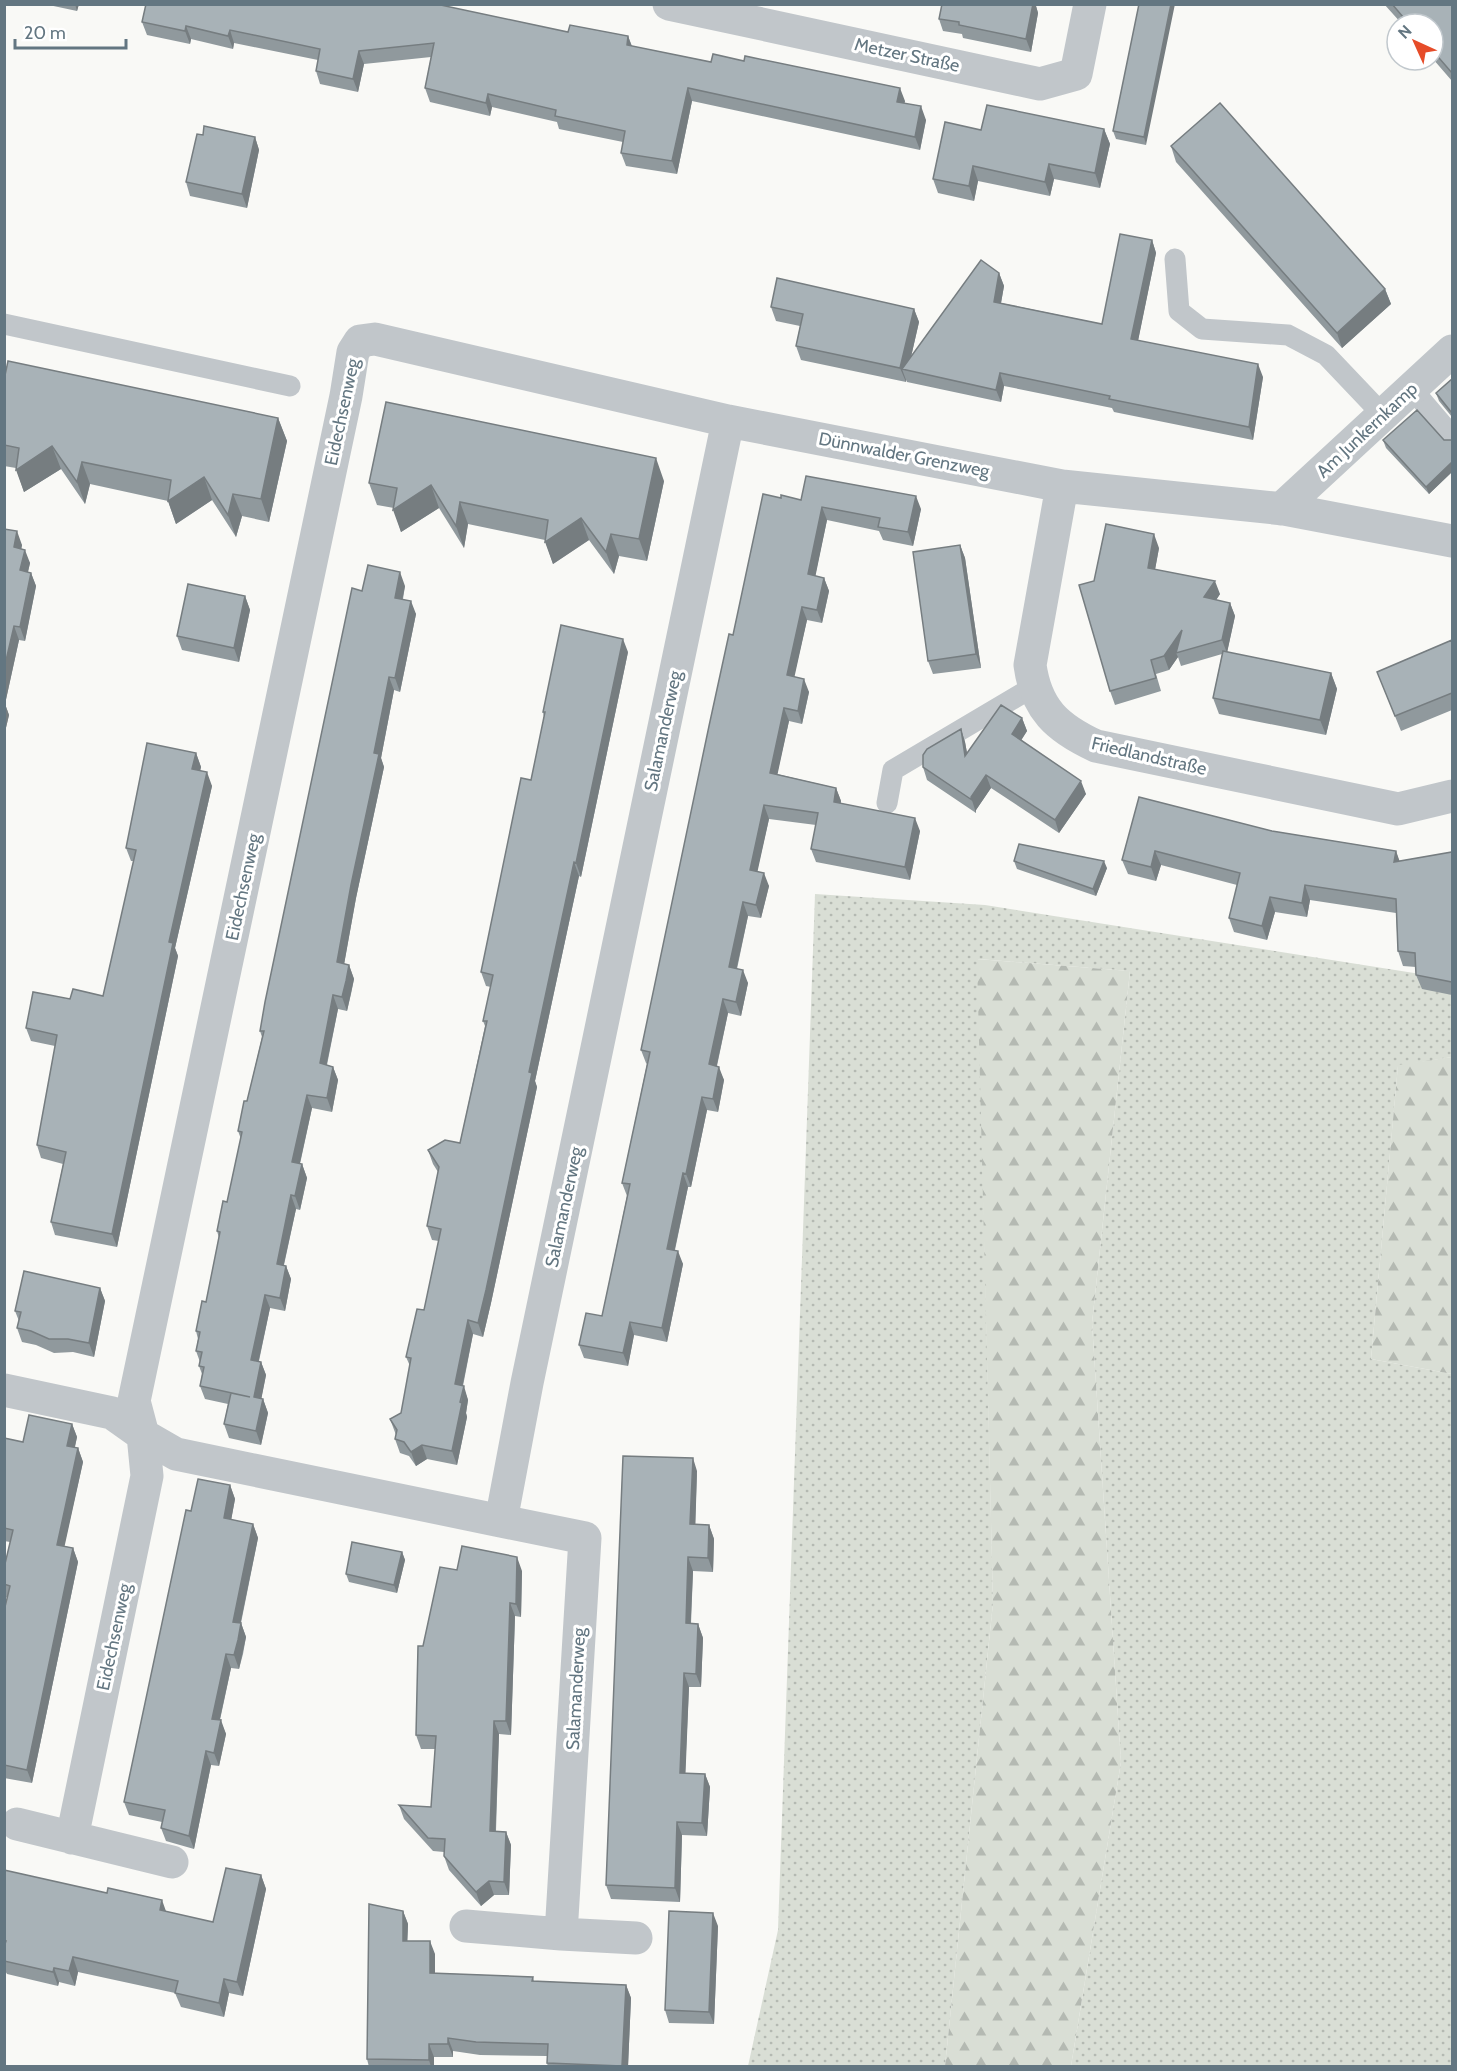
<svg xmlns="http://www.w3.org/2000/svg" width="1457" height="2071" viewBox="0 0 1457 2071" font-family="Cabin,sans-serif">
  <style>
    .grass { fill: url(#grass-dots) }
    .forest { fill: url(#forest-firs) }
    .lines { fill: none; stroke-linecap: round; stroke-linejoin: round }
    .lane { stroke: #c1c6ca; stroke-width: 21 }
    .street { stroke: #c1c6ca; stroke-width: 33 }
    .wall { fill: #90999d }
    .shaded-wall { fill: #767d80 }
    .building { fill: #a8b2b7; stroke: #767d80; stroke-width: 1.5 }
    .labels { text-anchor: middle; stroke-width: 6; stroke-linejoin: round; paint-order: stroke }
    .street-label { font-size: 18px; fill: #637681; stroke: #fff }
  </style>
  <defs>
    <pattern id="grass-dots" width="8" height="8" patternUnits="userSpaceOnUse" patternTransform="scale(1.5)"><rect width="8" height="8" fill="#d9ded5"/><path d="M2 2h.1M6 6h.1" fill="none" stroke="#b4b9b2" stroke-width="1.8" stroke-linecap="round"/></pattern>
    <pattern id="forest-firs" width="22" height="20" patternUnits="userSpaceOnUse" patternTransform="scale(1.5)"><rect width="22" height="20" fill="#d9ded5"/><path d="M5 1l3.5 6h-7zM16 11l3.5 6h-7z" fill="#b4b9b2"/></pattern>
  </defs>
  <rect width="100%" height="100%" fill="#f9f9f6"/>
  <path class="grass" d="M815,894L985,905L1452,979V1057L1398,1066L1371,1359L1452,1374V2066H1071L1121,1762L1092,1323L1130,971L978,959L993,1603L945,2066H748L778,1930Z"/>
  <path class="forest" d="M977,959L1130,971L1092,1323L1121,1762L1071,2066H945L993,1603Z
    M1452,1057V1374L1371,1359L1398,1065Z"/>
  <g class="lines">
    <path class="lane" d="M1175,259L1179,311L1202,329L1288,335L1326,355L1383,415
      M4,324L290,386
      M1412,389L1452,436
      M887,803L893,770L1033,687"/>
    <path class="street" d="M669,4L1040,84L1076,74L1090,4
      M1062,486L1030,665C1036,709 1057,728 1096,746L1398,809L1452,796
      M1281,509L1452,351
      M4,1390L112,1413L143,1435L176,1454L501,1521
      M17,1824L172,1862
      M72,1838L147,1476L143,1435L134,1401L346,396L353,352L360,341L375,339L728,421L1062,486L1284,509L1452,541
      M466,1926L561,1934L585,1538L501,1521L527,1383L728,421
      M561,1934L636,1938"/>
  </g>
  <path class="wall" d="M44,4H79L77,11Z
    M942,4H1036V6L1038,13L1031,52L963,38L962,34L943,31L939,19Z
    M1139,4L1146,145L1116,139L1113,131Z
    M1384,4H1452V81L1433,59V24H1402Z
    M142,22L568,32L628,36L632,46L905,101L904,103L926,120L920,150L692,101L677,174L626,166L621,153L623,142L559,129L557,122L492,107L490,116L430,102L425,88L431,57L364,64L358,92L320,84L316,71L318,60L234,43L233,49L191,39L190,44L147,35Z
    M1104,129L1110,144L1100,188L1054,179L1050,196L978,181L974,201L938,193L933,179L981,130Z
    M203,135L255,137L259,150L247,208L190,196L186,182Z
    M1171,146L1385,289L1391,304L1342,348L1176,162Z
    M1152,240L1156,253L1138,340L1263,377L1253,440L1114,412L1112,408L1004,386L1001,402L907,382L906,380V382L801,360L796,346L800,326L776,321L771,307L914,309L919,322L911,357L999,273L1004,286L1001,303L1102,324Z
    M1452,379V417L1439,401L1436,393Z
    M4,380L278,418L287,441L269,522L242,516L236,537L212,500L176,524L168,501L90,484L85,504L61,469L24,492L16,468L4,466Z
    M1383,440H1452V472L1429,494L1386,448Z
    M664,481L647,561L619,556L614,574L589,540L553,564L545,540L468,524L464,548L439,508L401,532L394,508L377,505L369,483Z
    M781,498L921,509L913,546L883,540L879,531L827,520L815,576L824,578L829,591L822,623L807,620L794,676L809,692L802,724L789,721L777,774L836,788L841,801V803L920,831L910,880L816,862L811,849L816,825L769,819L757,871L769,886L761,918L748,916L737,969L748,983L741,1016L728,1013L717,1066L724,1080L718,1112L707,1110L691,1187H688L675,1250L683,1264L667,1342L634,1335L628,1366L584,1358L579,1345L602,1316L627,1196L622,1183L647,1064L646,1063L641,1050L733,635Z
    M4,529L22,545L21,549L30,563L28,572L31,573L36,586L25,641L19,640L5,704L9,715L4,736Z
    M960,545L965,558L981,668L933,674L928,661Z
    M1159,548L1155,569L1220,594L1216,600L1230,603L1235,616L1227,652L1331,673L1337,689L1326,735L1219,714L1213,698L1222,654L1181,666L1178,657L1169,670L1156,674L1161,691L1115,705L1110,691L1094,581Z
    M405,586L403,599L416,614L400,692L394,690L381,758L384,767L356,898L344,964L349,965L354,979L351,994L347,1011L338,1009L327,1065L333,1067L338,1080L332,1112L312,1108L300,1164H302L307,1178L300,1210L296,1209L284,1265L286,1266L291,1279L285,1311L270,1308L259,1361L261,1362L266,1375L261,1399H263L268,1413L261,1445L229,1438L224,1424L228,1404L205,1399L200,1386L202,1374L199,1366L200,1362L196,1351L198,1339L196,1331L206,1302L219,1238L217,1231L227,1202L241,1139L238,1131L247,1101L262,1037L260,1031L362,591Z
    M245,596L250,610L239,662L182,650L177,636Z
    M1452,640V710L1401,731L1377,672Z
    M628,652L581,877L579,876L535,1081L537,1087L491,1303L483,1337L473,1334L463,1386L468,1400L466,1413L467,1417L457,1465L427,1459L416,1466L409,1456L400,1453L395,1439L396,1435L390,1419L401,1413L410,1366L406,1357L424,1310L439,1241L432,1240L427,1226L438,1172L433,1164L428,1150L460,1143L485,1026L483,1021L491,987L486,986L481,972L531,780L544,717L543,712Z
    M1022,718L1027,731L1021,740L1086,794L1059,833L991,788L976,810V813L927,780L923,767L961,729L965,742L967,753Z
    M196,753L201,767L200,771L212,786L175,948L178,956L117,1247L55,1235L51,1222L63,1164L41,1158L37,1145L55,1046L31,1041L26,1028L103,996L134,861H131L126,848Z
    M1139,797L1272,831L1396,851L1399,861L1452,852V995L1422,989L1416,975V967L1403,966L1398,951L1396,913L1310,900L1307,917L1275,912L1267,940L1234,932L1229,918L1237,885L1161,865L1156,881L1128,874L1122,860Z
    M1014,861L1107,868L1096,896L1017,869Z
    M100,1288L105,1301L94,1357L73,1352L54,1353L36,1345L22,1342L17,1328L19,1321L15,1311Z
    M72,1424L77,1437L75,1447L78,1448L83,1462L64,1546L73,1548L78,1562L32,1783L4,1778V1611L7,1598L6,1597L4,1593V1568L10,1542L4,1541V1438L23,1442Z
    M697,1471L695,1525H709L714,1539L713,1572L693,1571L691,1624H698L703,1638L701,1687H689L685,1773L705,1774L710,1787L707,1836L682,1835L680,1902L611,1899L606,1885Z
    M230,1485L235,1499L231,1520L253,1524L258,1538L241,1623L246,1637L243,1654L239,1669L231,1668L220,1720L226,1734L219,1766L211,1765L194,1849L166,1841L161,1828L162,1822L129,1815L124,1802L191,1511Z
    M402,1552L405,1560L397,1593L349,1582L346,1574Z
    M457,1570L522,1571L521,1617L515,1616L511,1735L499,1734L496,1831L506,1832L511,1845L509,1895H494L481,1906L449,1870L444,1856V1852L433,1851L404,1819L399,1805L431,1807L435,1749H421L416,1735L423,1646Z
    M4,1870L166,1912L213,1922L261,1875L266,1889L243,1996L229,1993L224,2017L181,2007L175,1993L78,1972L75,1986L59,1982L58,1986L7,1974L4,1969Z
    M403,1911L408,1924L407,1941L435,1954V1973L533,1977L534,1981L626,1985L631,1998L628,2067H548L547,2063V2056L480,2055L453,2051V2057H434V2067H369L367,2059Z
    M718,1926L714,2024L669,2023L665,2010Z"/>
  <path class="shaded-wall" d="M75,4H79L77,11Z
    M1032,4H1036V6L1038,13L1031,52L1026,39Z
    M1171,4H1175L1146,145L1144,137Z
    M186,26L191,39L190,44L185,31Z
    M230,30L234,43L233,49L228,36Z
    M628,36L633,50L627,45Z
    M359,51L364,64L358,92L353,79Z
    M688,88L692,101L677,174L672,161Z
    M900,88L905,101L902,115L897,102Z
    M488,94L492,107L490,116L486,103Z
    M921,106L926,120L920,150L915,137Z
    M1104,129L1110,144L1100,188L1095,173Z
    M255,137L259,150L247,208L242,194Z
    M1049,164L1054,179L1050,196L1045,182Z
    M973,166L978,181L974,201L969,186Z
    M1152,240L1156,253L1136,351L1131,339Z
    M999,273L1004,286L999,314L994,302Z
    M1385,289L1391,304L1342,348L1337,333Z
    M914,309L919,322L908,370L902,369L906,380V382L900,368Z
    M1258,364L1263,377L1253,440L1249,427Z
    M1000,373L1004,386L1001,402L996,390Z
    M278,418L287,441L269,522L261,499Z
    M52,446L61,469L24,492L16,470Z
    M656,458L664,481L647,561L639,539Z
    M82,462L90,484L85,504L77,482Z
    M1452,462V472L1429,494L1426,487Z
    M204,477L212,500L176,524L168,501Z
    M431,485L439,508L401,532L393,510Z
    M233,494L242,516L236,537L228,515Z
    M916,496L921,509L913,546L908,532Z
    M460,502L468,524L464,548L456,526Z
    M822,507L827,520L813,588L808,574Z
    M581,518L589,540L553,564L545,542Z
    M17,531L22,545L19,561L14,547Z
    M611,534L619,556L614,574L606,552Z
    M1154,534L1159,548L1153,581L1148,568Z
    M960,545L965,558L981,668L976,654Z
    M25,550L30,563L25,584L20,570Z
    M400,572L405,586L400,611L395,598Z
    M31,573L36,586L25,641L20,627Z
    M824,578L829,591L822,623L817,610Z
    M1215,581L1220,594L1209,611L1204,597Z
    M245,596L250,610L239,662L234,648Z
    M411,601L416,614L400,692L395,678Z
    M1230,603L1235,616L1227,653L1222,640Z
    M802,607L807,620L792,688L787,675Z
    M14,626L19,640L5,704L9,715L4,736V669Z
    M1182,630L1176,653L1178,657L1169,670L1164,656Z
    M623,639L628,652L581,877L576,863Z
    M1331,673L1337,689L1326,735L1320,720Z
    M389,677L394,690L381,758L384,767L356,898L342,976L337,962L374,753Z
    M804,679L809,692L802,724L798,711Z
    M784,708L789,721L775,786L770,773Z
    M1022,718L1027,731L1017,747L1012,734Z
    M961,729L965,742L970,769L965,756Z
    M196,753L201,767L197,783L192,769Z
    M207,772L212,786L175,948L178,956L117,1247L112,1234L169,942Z
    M986,775L991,788L976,810V813L971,797Z
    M1081,781L1086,794L1059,833L1055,820Z
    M836,788L841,801L838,815L834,802Z
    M764,805L769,819L755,883L750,870Z
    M915,818L920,831L910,880L905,867Z
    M1155,851L1161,865L1156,881L1151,867Z
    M1396,851L1401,865L1394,862Z
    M1104,861L1107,868L1096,896L1093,889Z
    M574,862L579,876L535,1081L537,1087L491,1303L483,1337L478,1323L529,1072Z
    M764,873L769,886L761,918L756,905Z
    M1305,885L1310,900L1307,917L1302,903Z
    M1270,897L1275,912L1267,940L1262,926Z
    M743,902L748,916L734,980L729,967Z
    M349,965L354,979L347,1011L342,997Z
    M743,970L748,983L741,1016L736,1002Z
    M333,995L338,1009L324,1077L320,1063Z
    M723,999L728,1013L714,1078L709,1064Z
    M333,1067L338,1080L332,1112L327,1098Z
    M719,1067L724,1080L718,1112L713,1099Z
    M307,1095L312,1108L297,1176L292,1162Z
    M702,1097L707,1110L691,1187L686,1174Z
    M302,1164L307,1178L300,1210L295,1196Z
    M683,1173L688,1187L672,1262L667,1249Z
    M291,1195L296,1209L281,1277L277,1264Z
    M678,1251L683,1264L667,1342L662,1328Z
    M286,1266L291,1279L285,1311L280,1298Z
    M100,1288L105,1301L94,1357L89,1343Z
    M265,1295L270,1308L256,1373L251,1360Z
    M468,1320L473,1334L460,1398L455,1384Z
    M630,1322L634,1335L628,1366L623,1353Z
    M261,1362L266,1375L259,1411L254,1397Z
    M464,1386L468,1400L466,1413L467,1417L457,1465L452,1451Z
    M263,1399L268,1413L261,1445L256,1431Z
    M72,1424L77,1437L72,1459L67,1446Z
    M422,1445L427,1459L416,1466L411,1452Z
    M78,1448L83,1462L62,1558L57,1545Z
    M693,1458L697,1471L695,1538L690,1524Z
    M230,1485L235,1499L229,1532L224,1518Z
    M253,1524L258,1538L238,1635L233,1622Z
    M709,1525L714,1539L713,1572L708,1558Z
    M73,1548L78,1562L32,1783L27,1770Z
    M402,1552L405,1560L397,1593L394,1585Z
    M517,1557L522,1571L521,1617L516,1604Z
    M688,1557L693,1571L690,1637L686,1623Z
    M510,1603L515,1616L511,1735L506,1721Z
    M241,1623L246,1637L239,1669L234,1655Z
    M698,1624L703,1638L701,1687L696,1674Z
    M226,1654L231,1668L217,1732L212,1719Z
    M684,1673L689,1687L685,1786L680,1773Z
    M221,1720L226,1734L219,1766L214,1753Z
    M494,1721L499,1734L495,1845L490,1831Z
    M206,1751L211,1765L194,1849L189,1836Z
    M705,1774L710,1787L707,1836L702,1823Z
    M677,1822L682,1835L680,1902L675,1888Z
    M506,1832L511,1845L509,1895L504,1882Z
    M261,1875L266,1889L243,1996L237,1982Z
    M489,1881L494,1895L481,1906L476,1892Z
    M162,1900L167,1914L160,1910Z
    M403,1911L408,1924L407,1954L403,1941Z
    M713,1913L718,1926L714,2024L709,2012Z
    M430,1941L435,1954V1986L430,1973Z
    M73,1957L78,1972L75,1986L69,1971Z
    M54,1968L59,1982L58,1986L53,1972Z
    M224,1979L229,1993L224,2017L219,2003Z
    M626,1985L631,1998L628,2067H622Z
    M448,2038L453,2051V2057L448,2044Z
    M429,2044L434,2057V2067H431L429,2060Z"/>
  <path class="building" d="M146,4H436L568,32L570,25L628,36L627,45L711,62L713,54L744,61L745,56L900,88L897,102L921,106L915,137L688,88L672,161L621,153L625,131L555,116L556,110L488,94L486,103L425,88L434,43L359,51L353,79L316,71L320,49L230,30L228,36L186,26L185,31L142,22Z
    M942,4H1033L1026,39L959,25V22L939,19Z
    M1139,4H1171L1144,137L1113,131Z
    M1392,4H1452V73L1433,51V24H1409Z
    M1220,103L1385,289L1337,333L1171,146Z
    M987,105L1104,129L1095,173L1049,164L1045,182L973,166L969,186L933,179L945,122L981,130Z
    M204,126L255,137L242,194L186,182L197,134L203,135Z
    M1120,234L1152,240L1131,339L1258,364L1249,427L1109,399L1110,396L1000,373L996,390L902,369L981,260L999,273L994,302L1102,324Z
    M777,278L914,309L900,368L796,346L803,314L771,307Z
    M8,361L278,418L261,499L233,494L228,515L204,477L168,501L171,480L82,462L77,482L52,446L16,470L19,448L4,445V380Z
    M1452,379V413L1436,393Z
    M386,402L656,458L639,539L611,534L606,552L581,518L545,542L548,520L460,502L456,526L431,485L393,510L397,488L369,483Z
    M1417,410L1444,440H1452V462L1426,487L1383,440Z
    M806,476L916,496L908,532L878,527L880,518L822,507L808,574L824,578L817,610L802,607L787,675L804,679L798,711L784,708L770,773L836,788L834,802L915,818L905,867L811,849L818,813L764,805L750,870L764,873L756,905L743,902L729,967L743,970L736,1002L723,999L709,1064L719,1067L713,1099L702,1097L686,1174L683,1173L667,1249L678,1251L662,1328L630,1322L623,1353L579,1345L586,1313L602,1316L630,1184L622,1183L650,1052L641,1050L709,726L729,634L733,635L763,494L781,498V495L801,500Z
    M1106,524L1154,534L1148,568L1215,581L1204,597L1230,603L1222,640L1176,653L1182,630L1164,656L1151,660L1156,678L1110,691L1079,585L1094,581Z
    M4,529L17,531L14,547L25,550L20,570L31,573L20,627L14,626L4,669Z
    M960,545L976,654L928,661L913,552Z
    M368,565L400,572L395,598L411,601L395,678L389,677L374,753L379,754L351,885L337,962L349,965L346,981L342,997L333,995L320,1063L333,1067L327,1098L307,1095L292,1162L302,1164L295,1196L291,1195L277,1264L286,1266L280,1298L265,1295L251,1360L261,1362L254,1397L263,1399L256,1431L224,1424L231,1393L250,1397L200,1386L204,1367L199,1366L202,1352L196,1351L200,1332L196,1331L202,1301L206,1302L220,1232L217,1231L223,1201L227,1202L242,1132L238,1131L244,1101H247L264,1031H260L265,1002L352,588L362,591Z
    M188,584L245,596L234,648L177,636Z
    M561,625L623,639L576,863L574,862L529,1072L532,1073L486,1290L478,1323L468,1320L455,1384L464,1386L460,1402L462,1403L452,1451L422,1445L411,1452L404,1442L395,1439L397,1430L390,1419L401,1413L411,1358L406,1357L417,1309L424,1310L441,1229L427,1226L439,1167L428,1150L445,1140L460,1143L487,1021H483L493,975L481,972L521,778L531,780L545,712H543Z
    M1452,640V693L1395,716L1377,672Z
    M1223,651L1331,673L1320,720L1213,698Z
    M1001,705L1022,718L1012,734L1081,781L1055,820L986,775L971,797L972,800L923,767V755L927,749L961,729L965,756Z
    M147,743L196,753L192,769L207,772L169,942L173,943L112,1234L51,1222L66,1152L37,1145L57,1035L26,1028L33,992L70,999L73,989L103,996L136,850L126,848Z
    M1139,797L1272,831L1396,851L1394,862L1452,852V982L1416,975L1415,953L1398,951L1396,899L1305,885L1302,903L1270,897L1262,926L1229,918L1240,873L1155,851L1151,867L1122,860Z
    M1019,844L1104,861L1093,889L1014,861Z
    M24,1271L100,1288L89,1343L68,1339H49L31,1331L17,1328L21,1312L15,1311Z
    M29,1415L72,1424L67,1446L78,1448L57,1545L73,1548L27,1770L4,1765V1611L10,1586L4,1584V1568L13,1530L4,1528V1438L23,1442Z
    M623,1456L693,1458L690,1524L709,1525L708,1558L688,1557L686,1623L698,1624L696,1674L684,1673L680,1773L705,1774L702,1823L677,1822L675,1888L606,1885Z
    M198,1479L230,1485L224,1518L253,1524L233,1622L241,1623L238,1640L234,1655L226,1654L212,1719L221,1720L214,1753L206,1751L189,1836L161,1828L165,1810L124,1802L186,1510L191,1511Z
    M352,1542L402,1552L394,1585L346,1574Z
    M462,1546L517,1557L516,1604L510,1603L506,1721H494L490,1831L506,1832L504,1882L489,1881L476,1892L444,1856L445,1839L428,1838L399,1805L431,1807L436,1736L416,1735L418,1646H423L440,1567L457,1570Z
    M226,1868L261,1875L237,1982L224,1979L219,2003L175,1993L178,1981L73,1957L69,1971L54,1968L53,1972L4,1961V1947L6,1941H4V1870L107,1893L108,1888L162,1900L160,1910L213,1922Z
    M369,1904L403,1911V1941H430V1973L533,1977L532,1981L626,1985L622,2066L547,2063L548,2044L476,2042L448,2038V2044H429V2060L367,2059Z
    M669,1911L713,1913L709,2012L665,2010Z"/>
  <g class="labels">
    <g class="street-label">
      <text transform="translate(907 55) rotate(12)" y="6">Metzer Straße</text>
      <text transform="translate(342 412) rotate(-78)" y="6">Eidechsenweg</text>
      <text transform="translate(1367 430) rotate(-43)" y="6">Am Junkernkamp</text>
      <text transform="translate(904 455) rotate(11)" y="6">Dünnwalder Grenzweg</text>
      <text transform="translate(663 731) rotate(-78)" y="6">Salamanderweg</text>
      <text transform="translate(1149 756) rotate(13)" y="6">Friedlandstraße</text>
      <text transform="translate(243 887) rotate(-78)" y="6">Eidechsenweg</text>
      <text transform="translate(564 1207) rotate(-78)" y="6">Salamanderweg</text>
      <text transform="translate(114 1637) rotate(-78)" y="6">Eidechsenweg</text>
      <text transform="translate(576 1689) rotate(-87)" y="6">Salamanderweg</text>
    </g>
  </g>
  <rect width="1457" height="2071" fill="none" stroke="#637681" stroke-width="12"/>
  <g transform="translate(1415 42) rotate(315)"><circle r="28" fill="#ffffff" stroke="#c1c8cd" stroke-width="1.5"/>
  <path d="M0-4.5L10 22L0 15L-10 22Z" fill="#e64c29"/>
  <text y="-9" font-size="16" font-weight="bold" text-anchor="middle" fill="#637681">N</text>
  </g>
  <path d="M15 39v9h111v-9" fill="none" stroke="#637681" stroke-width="3"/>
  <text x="24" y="39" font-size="18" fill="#637681" stroke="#ffffff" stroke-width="4.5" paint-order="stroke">20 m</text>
</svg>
